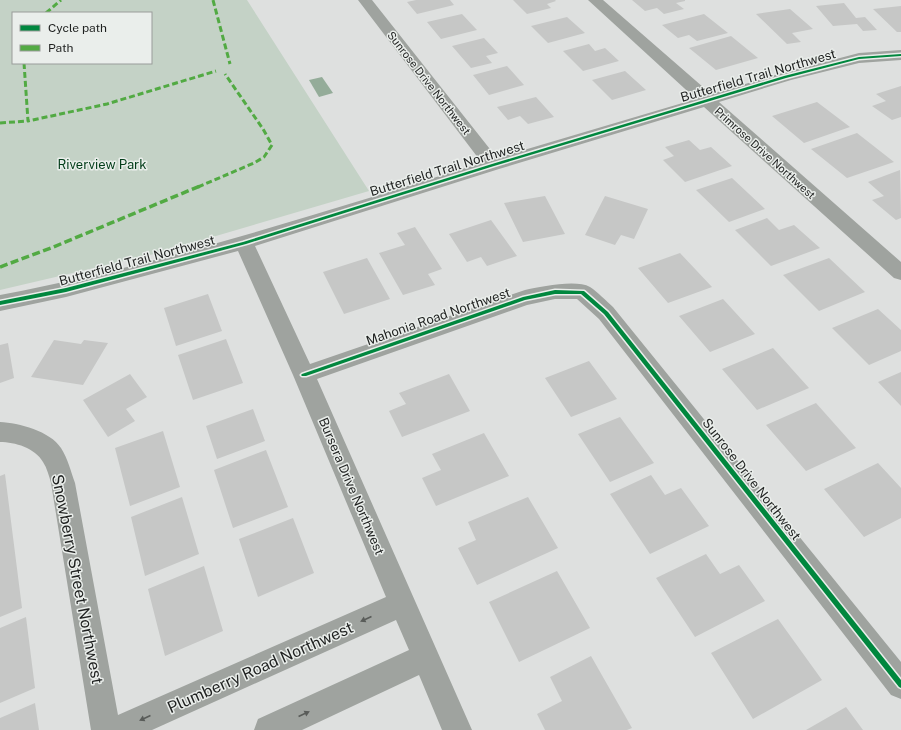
<svg xmlns="http://www.w3.org/2000/svg" width="901" height="730" viewBox="0 0 901 730" font-family="'Public Sans',sans-serif">
  <style>
    .green { fill: #c4d2c6; fill-rule: evenodd }
    .water { fill: #94ac99 }
    .building { fill: #c6c7c6 }
    .lines { fill: none; stroke-linecap: round; stroke-linejoin: round }
    .minor { fill: #9fa39f; fill-rule: evenodd }
    .quiet-far1 { stroke: #52aa43; stroke-width: 3; stroke-dasharray: 6 3; stroke-linecap: butt }
    .quiet { stroke: #52aa43; stroke-width: 3.5; stroke-dasharray: 8 3.5; stroke-linecap: butt }
    .cycleway-casing { stroke: #eaeeeb; stroke-width: 3 }
    .cycleway { fill: #00873e; fill-rule: evenodd }
    .oneway { fill: #595c59 }
    .labels { text-anchor: middle; stroke-width: 3; stroke-linejoin: round; paint-order: stroke }
    .far-street-label { font-size: 11px; fill: #1f2120; stroke: #eaeeeb }
    .street-label { font-size: 13px; fill: #1f2120; stroke: #eaeeeb }
    .park-label { font-size: 13px; fill: #023d19; stroke: #eaeeeb }
    .near-street-label { font-size: 16px; fill: #1f2120; stroke: #eaeeeb }
  </style>
  <rect width="100%" height="100%" fill="#dee0df"/>
  <path class="green" d="M0,0H247L369,191L158,253L0,290ZM13,13H151V63H13Z"/>
  <path class="water" d="M322,77L333,93L319,97L309,80Z"/>
  <path class="building" d="M416,0H450L454,5L417,14L407,2Z
    M513,0H555L556,1L547,4L551,8L527,14Z
    M632,0H685V1L676,3L684,9L664,14L657,8L645,11Z
    M844,3L856,18L865,17L877,30L863,31L857,24L833,26L816,6Z
    M901,6V32H897L873,9Z
    M790,9L813,29L792,33L801,42L787,44L756,14Z
    M462,14L477,30L441,39L427,22Z
    M704,14L728,33L697,41L689,35L678,38L662,25Z
    M567,17L585,33L548,43L531,26Z
    M731,36L758,58L716,70L689,48Z
    M484,38L498,53L486,56L492,63L471,68L452,46Z
    M589,44L595,51L605,48L619,61L583,71L563,51Z
    M507,66L524,85L489,95L473,75Z
    M625,71L646,90L612,100L592,80Z
    M901,86V117L892,120L872,106L886,101L876,94Z
    M536,97L554,117L528,124L520,116L508,120L497,107Z
    M817,102L850,127L804,143L772,116Z
    M857,133L894,162L847,178L811,149Z
    M689,140L700,150L711,147L732,166L685,182L663,160L674,156L665,147Z
    M900,170L901,218L896,220L872,200L884,196L868,182Z
    M732,178L765,209L729,222L696,190Z
    M545,196L565,234L523,242L504,203Z
    M605,196L648,209L634,239L621,235L615,245L585,235Z
    M767,218L779,230L794,225L820,248L771,266L735,230Z
    M491,220L517,256L487,266L481,257L467,262L449,234Z
    M415,227L442,269L428,274L435,285L403,295L379,253L405,245L397,233Z
    M680,253L712,287L668,303L638,268Z
    M367,258L390,299L344,314L323,272Z
    M829,258L865,292L819,311L783,275Z
    M208,294L222,331L176,346L164,308Z
    M723,299L755,334L710,352L679,316Z
    M878,309L901,330V351L869,365L832,328Z
    M226,339L243,383L193,400L178,355Z
    M54,340L81,344L84,340L108,343L83,385L31,377Z
    M8,343L14,378L0,383V345Z
    M773,348L809,388L757,410L722,369Z
    M589,361L617,399L571,417L545,378Z
    M901,372V406L878,382Z
    M130,374L147,397L126,409L135,421L108,437L83,400Z
    M449,374L470,411L402,437L389,411L406,404L399,393Z
    M816,403L856,448L806,471L766,425Z
    M253,409L265,441L217,459L206,426Z
    M620,417L654,463L610,482L578,434Z
    M163,431L180,487L130,506L115,448Z
    M484,433L509,476L436,506L422,478L441,470L432,454Z
    M266,450L288,507L233,528L214,470Z
    M878,463L901,488V518L864,537L824,489Z
    M5,474L22,608L0,617V476Z
    M651,475L665,495L681,488L709,526L650,554L610,494Z
    M182,497L199,554L145,576L131,517Z
    M528,497L558,548L477,585L458,548L476,540L468,522Z
    M293,518L314,573L258,597L239,539Z
    M706,554L720,574L739,565L765,601L695,637L656,578Z
    M204,566L223,631L165,656L148,589Z
    M557,571L590,628L519,662L489,602Z
    M26,617L35,688L0,703V628Z
    M778,619L822,680L753,719L711,653Z
    M591,656L632,728L627,730H545L537,714L562,701L550,677Z
    M35,703L39,730H0V718Z
    M846,707L863,730H806Z"/>
  <g class="lines">
    <path class="minor" d="M358,0H372L497,158L696,99L588,0H603L711,94L779,74L859,53L901,50V60L859,63L791,80L719,102L901,262V280L894,278L704,107L499,169L255,246L310,364L525,290C540,287 576,279 590,287C598,292 606,301 613,307L901,662V699L891,695L599,319L577,299H555L527,305L317,379L472,730H442L419,675L302,730H254L258,719L409,650L396,620L152,730H91L51,483C49,476 47,468 43,462C35,448 15,442 0,442V422C19,423 50,431 61,448C68,459 71,472 75,483L118,715L386,597L293,375L238,251L66,297L0,311V295C164,264 323,212 482,163Z"/>
    <path class="quiet-far1" d="M213,0L230,64
      M46,13L61,0
      M24,63L28,121L107,104L216,71
      M0,123L28,121
      M198,187L254,163L264,157L272,145L263,129L225,74"/>
    <path class="quiet" d="M0,267L51,248L200,186"/>
    <g class="cycleway-casing">
      <path id="cycleway" d="M901,54V56L859,59L786,78L494,166L246,244L66,292L0,305V301L66,288L243,242L492,164L784,76L859,57Z
        M555,290L584,291L608,312L901,680V688L899,687L604,314L581,294H555L525,300L306,376H302L301,375L302,374L523,297Z"/>
    </g>
    <use href="#cycleway" class="cycleway"/>
  </g>
  <defs><path id="oneway-solid" d="M-6-.8H1V-3.2L6.5 0L1 3.2V.8H-6Z"/></defs>
  <g class="oneway">
    <use href="#oneway-solid" transform="translate(366 619) rotate(156)"/>
    <use href="#oneway-solid" transform="translate(304 714) rotate(-25)"/>
    <use href="#oneway-solid" transform="translate(145 718) rotate(156)"/>
  </g>
  <g class="labels">
    <g class="far-street-label">
      <text transform="translate(429 83) rotate(52)" y="4">Sunrose Drive Northwest</text>
      <text transform="translate(765 153) rotate(42)" y="4">Primrose Drive Northwest</text>
    </g>
    <g class="street-label">
      <text transform="translate(758 75) rotate(-16)" y="5">Butterfield Trail Northwest</text>
      <text transform="translate(447 168) rotate(-17)" y="5">Butterfield Trail Northwest</text>
      <text transform="translate(137 260) rotate(-15)" y="5">Butterfield Trail Northwest</text>
      <text transform="translate(438 316) rotate(-19)" y="5">Mahonia Road Northwest</text>
      <text transform="translate(752 479) rotate(52)" y="5">Sunrose Drive Northwest</text>
      <text transform="translate(352 486) rotate(67)" y="5">Bursera Drive Northwest</text>
    </g>
    <g class="park-label">
      <text x="102" y="169">Riverview Park</text>
    </g>
    <g class="near-street-label">
      <text transform="translate(78 579) rotate(79)" y="6">Snowberry Street Northwest</text>
      <text transform="translate(260 667) rotate(-24)" y="6">Plumberry Road Northwest</text>
    </g>
  </g>
  <rect x="12" y="12" width="140" height="52" fill="#eaeeeb" stroke="#999c9a"/>
  <rect x="20" y="25" width="20" height="6" fill="#00873e" stroke="#999c9a"/>
  <text x="48" y="32" font-size="12" fill="#1f2120">Cycle path</text>
  <rect x="20" y="45" width="20" height="6" fill="#52aa43" stroke="#999c9a"/>
  <text x="48" y="52" font-size="12" fill="#1f2120">Path</text>
</svg>
